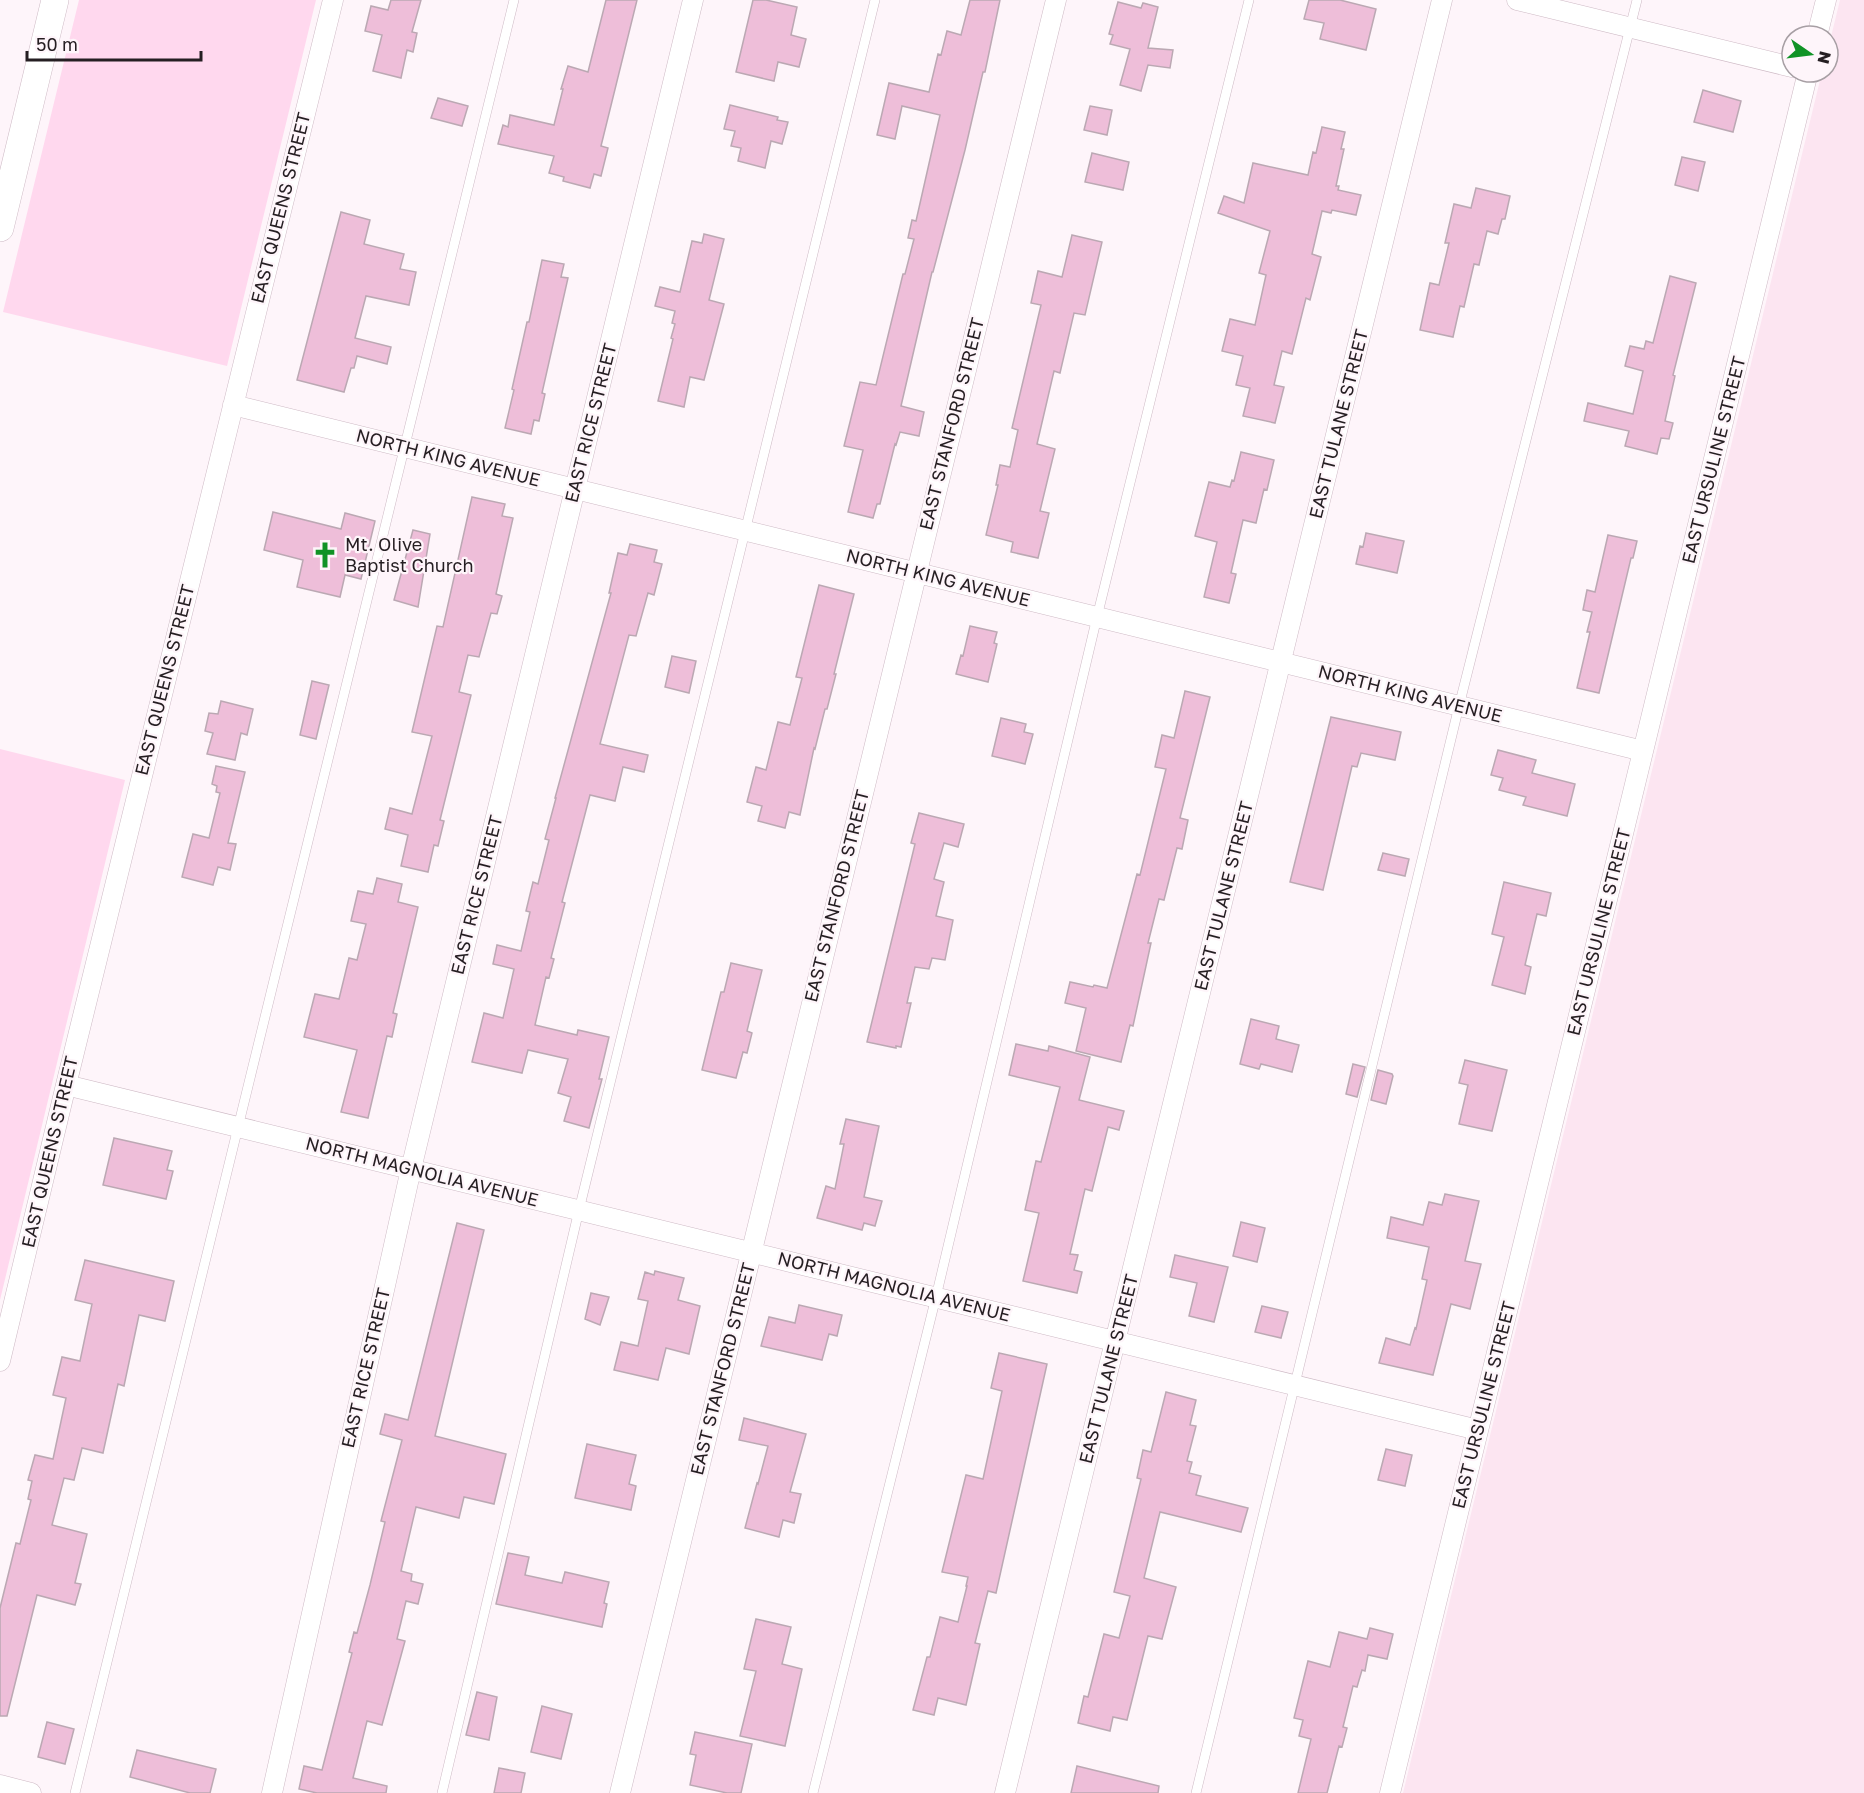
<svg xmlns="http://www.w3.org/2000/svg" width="1864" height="1793" viewBox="0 0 1864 1793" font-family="'Golos Text',sans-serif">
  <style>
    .built { fill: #fce5f1 }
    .green { fill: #ffd8ee }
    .building { fill: #eebed9; stroke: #bba8b3; stroke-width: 1.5 }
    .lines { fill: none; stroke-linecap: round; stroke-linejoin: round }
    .lane-casing { stroke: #cebac5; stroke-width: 10 }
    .street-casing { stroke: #cebac5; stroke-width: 21 }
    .secondary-casing { stroke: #cebac5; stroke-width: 28 }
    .lane { stroke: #fff; stroke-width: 9 }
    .street { stroke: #fff; stroke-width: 20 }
    .secondary { stroke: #fff; stroke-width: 27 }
    .labels { text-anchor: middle; stroke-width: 4.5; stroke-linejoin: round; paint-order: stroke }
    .street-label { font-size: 18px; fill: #251e22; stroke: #fef5fa }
    .poi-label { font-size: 18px; fill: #251e22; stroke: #fef5fa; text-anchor: start }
  </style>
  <rect width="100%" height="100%" fill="#fef5fa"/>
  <path class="built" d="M1840,0H1864V1793H1403L1822,72H1828V49Z"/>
  <path class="green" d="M79,0H316L227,366L3,312Z
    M0,749L125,780L0,1300Z"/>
  <path class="building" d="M391,0H421L412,32L417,33L413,52L407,50L401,78L373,71L382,35L365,31L371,6L388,10Z
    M606,0H637L601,146L608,148L601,176L594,174L590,188L563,181L564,177L549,173L554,156L498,144L503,125L508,127L510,115L554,125L563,89H561L568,66L588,72Z
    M753,0H766L797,7L791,35L806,39L799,67L778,62L774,81L736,72Z
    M970,0H1000L985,72H983L965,150L933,272H932L901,406L924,412L919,436L900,432L896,445L895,444L880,504H877L873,518L848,512L863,450L844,446L860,382L876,385L903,274H905L914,239L908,238L912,220L916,221L940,115L902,106L895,139L877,135L889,83L929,92L938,54L941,55L947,31L961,35Z
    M1309,0H1340L1376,9L1366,50L1320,39L1324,23L1304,19Z
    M1118,2L1141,8L1143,3L1158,7L1148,48L1173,50L1170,68L1148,65L1141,91L1120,85L1130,49L1110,44L1113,35L1109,34Z
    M1703,90L1741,101L1733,132L1694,122Z
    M438,98L468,106L462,126L431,118Z
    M730,105L778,117L777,120L788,122L782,144L771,141L765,168L738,161L741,148L731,146L735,131L724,129Z
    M1090,106L1112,110L1107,135L1084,130Z
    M1322,127L1345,132L1341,149H1344L1336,186H1339L1338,190L1361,195L1356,215L1332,210L1331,213L1322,211L1312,254L1321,257L1310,300L1306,298L1292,354L1282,351L1274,385L1284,387L1275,423L1243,416L1250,388L1236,385L1243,356L1222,351L1230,319L1255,325L1266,275L1259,273L1270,231L1218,213L1224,196L1244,203L1253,163L1308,175L1313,152L1316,153Z
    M1092,153L1129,162L1123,190L1085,182Z
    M1682,157L1705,162L1698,191L1675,185Z
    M1476,188L1510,196L1505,219H1502L1498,234L1487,231L1479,265L1474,264L1464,307L1460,306L1453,337L1420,330L1430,283L1439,285L1449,243H1445L1454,204L1471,208Z
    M341,212L370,220L364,244L404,254L400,269L416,272L409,305L366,296L355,338L391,347L387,364L357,356L354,368H351L344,392L297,380Z
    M704,234L724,239L709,300L724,304L704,380L690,377L684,407L658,401L673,339L671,338L675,324L672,323L675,311L655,306L660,287L680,292L692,241L702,243Z
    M1072,235L1102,242L1085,315L1074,313L1060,373L1054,371L1037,444L1055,449L1040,511L1049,513L1038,558L1011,552L1013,542L986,535L998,485H996L1000,465L1010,467L1018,430L1012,428L1041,305L1031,303L1038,271L1062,277Z
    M542,260L564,264L561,277L568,278L542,393L545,394L539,421L534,420L531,434L505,428L514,390L512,389L527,322H529Z
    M1670,276L1696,283L1673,375L1675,376L1665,421L1673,423L1669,439L1661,438L1657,454L1625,446L1629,431L1584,421L1588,403L1633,414L1643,371L1625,366L1630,346L1644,349L1646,341L1653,343Z
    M1241,452L1274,460L1267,490L1264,489L1256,523L1243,520L1231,573L1236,574L1229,603L1204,597L1217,542L1195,536L1209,482L1230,487L1232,480L1234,481Z
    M472,497L505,504L502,516L513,518L496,594L502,596L497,614L491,613L479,657L468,655L459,692L471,695L440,820L444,821L438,846L434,845L428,872L401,866L408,835L385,829L390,808L412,814L432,736L412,732L437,626L443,627Z
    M273,512L341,529L345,513L375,521L361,579L345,575L340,597L297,587L303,560L264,550Z
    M413,530L430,534L418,607L394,600Z
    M1366,533L1404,541L1397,573L1356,564L1360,546L1363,547Z
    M1608,535L1637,541L1633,558H1631L1599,693L1577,688L1590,632H1587L1592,612L1583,610L1587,590L1595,592Z
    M630,544L657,550L654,562L662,564L654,595L648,593L636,636L629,635L600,744L648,755L644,772L623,767L615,801L590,795L562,902L565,903L551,958L554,959L549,978L546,977L535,1025L577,1035L578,1030L609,1037L599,1079H602L589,1128L564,1121L571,1097L558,1093L568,1059L528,1050L522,1073L472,1062L484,1013L503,1018L514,969L493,964L497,945L521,951L530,912L526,911L533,882L538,884L549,840L545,839L556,798H555L611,593H609L618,553L627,555Z
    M819,585L854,594L834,674H836L827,709H825L815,749L814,748L800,815L789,812L785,828L758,821L762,806L747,802L756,767L766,770L778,722L790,725L802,678L796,677Z
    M970,626L997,632L994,643L997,644L988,682L956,674L961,655L963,656Z
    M672,656L696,661L689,693L665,687Z
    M312,681L329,685L316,739L300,735Z
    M1185,691L1210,697L1180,818L1188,820L1182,849L1177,848L1164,900L1159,899L1148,943H1151L1133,1026L1130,1025L1121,1062L1076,1051L1086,1008L1065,1003L1070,982L1093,987L1094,985L1107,988L1137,874L1140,875L1166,769L1155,767L1162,735L1174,738Z
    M221,701L253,709L247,735L241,733L235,760L207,754L213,733L205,731L209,713L218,714Z
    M1331,717L1401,732L1395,760L1361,753L1357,767L1352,766L1323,890L1290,882Z
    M1001,718L1026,724L1024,732L1033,734L1025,764L992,756Z
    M1498,750L1536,760L1532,773L1575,784L1567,816L1523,805L1526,797L1499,790L1503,778L1491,775Z
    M216,766L245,772L228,843L236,844L230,870L218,867L213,885L182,877L193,834L209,838L220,793L216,792L217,786L212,784Z
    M919,813L964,824L958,847L944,843L934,879L944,882L936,916L953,920L945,960L932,958L929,969L915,967L907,1003H911L901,1047L896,1046V1048L867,1042L915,844L911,843Z
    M1383,853L1409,859L1405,876L1378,870Z
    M377,878L402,884L398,902L418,907L393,1013L397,1014L392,1037L387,1036L368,1118L341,1112L357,1050L304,1037L315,994L339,999L349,958L357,960L366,924L351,921L358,891L373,894Z
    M1504,882L1551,893L1546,916L1537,914L1525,965L1531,967L1525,994L1492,985L1504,937L1492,934Z
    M731,963L762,970L747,1031L752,1033L747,1053L743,1052L736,1078L702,1070L721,992H724Z
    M1251,1019L1279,1026L1276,1039L1299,1045L1292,1072L1261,1064L1259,1069L1240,1064Z
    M1016,1044L1048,1051L1049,1046L1090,1057L1079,1100L1124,1111L1119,1130L1108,1127L1092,1191L1085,1189L1070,1254L1078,1255L1074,1270L1082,1272L1077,1293L1023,1281L1039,1213L1025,1210L1036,1161L1041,1162L1060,1087L1009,1075Z
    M1465,1060L1507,1070L1492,1131L1459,1124L1468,1085L1459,1083Z
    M1353,1064L1365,1067L1357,1097L1346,1094Z
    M1378,1070L1392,1074L1393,1076L1386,1104L1371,1100Z
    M846,1119L879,1126L864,1197L882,1201L875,1226L864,1223L862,1230L817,1218L826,1186L835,1189L844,1144H840Z
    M114,1138L172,1151L167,1170L173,1171L166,1199L103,1185Z
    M1445,1194L1479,1201L1465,1261L1481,1264L1470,1309L1451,1304L1433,1375L1379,1363L1386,1338L1410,1345L1415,1328L1416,1329L1427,1280L1422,1279L1429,1247L1387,1238L1391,1217L1423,1225L1429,1202L1442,1205Z
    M1241,1222L1265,1228L1257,1262L1233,1256Z
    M457,1223L484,1230L435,1436L506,1454L494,1504L464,1497L459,1518L416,1507L401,1571L412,1574L411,1581L423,1584L418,1604L406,1601L397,1639L405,1641L382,1725L367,1721L353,1778L387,1786L386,1793H317L299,1789L304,1766L322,1770L352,1653L349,1652L354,1632L357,1633L370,1585L385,1522L381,1521L402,1440L380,1434L385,1414L408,1420Z
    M1175,1255L1228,1267L1214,1322L1189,1316L1197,1283L1170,1277Z
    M85,1260L174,1281L165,1321L139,1315L124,1386L118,1384L103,1453L82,1448L74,1480L64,1478L52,1525L87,1534L75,1583L81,1584L75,1605L37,1595L7,1716H0V1608L16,1543L20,1544L31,1500L28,1499L32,1481L28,1480L35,1455L53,1459L66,1398L53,1395L62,1357L80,1361L92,1304L75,1300Z
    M655,1271L684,1278L678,1300L700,1306L689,1354L666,1348L658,1380L614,1370L621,1342L638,1346L648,1301L638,1299L645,1272L654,1275Z
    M591,1293L609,1297L600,1325L585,1319Z
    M799,1305L842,1315L837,1336L829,1334L822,1360L761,1346L769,1317L795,1323Z
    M1262,1306L1288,1312L1281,1338L1255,1332Z
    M999,1353L1047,1364L996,1593L988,1591L975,1643L980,1644L966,1705L938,1698L934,1715L913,1710L927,1657H930L940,1617L958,1622L967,1586H966L968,1577L942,1572L966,1475L983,1479L1002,1391L991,1388Z
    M1166,1392L1196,1400L1190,1425L1196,1426L1187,1461L1192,1462L1189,1473L1201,1476L1196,1495L1248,1508L1241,1532L1160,1512L1144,1578L1176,1587L1162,1639L1148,1636L1127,1720L1113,1717L1110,1731L1078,1723L1084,1696L1088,1697L1104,1634L1119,1638L1130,1596L1114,1592L1141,1479L1137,1478L1143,1450L1151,1452Z
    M744,1418L806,1434L790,1492L801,1494L794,1523L783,1520L779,1537L745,1528L757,1483L758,1484L768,1446L739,1440Z
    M587,1444L636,1455L629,1484L636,1486L631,1510L575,1498Z
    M1386,1449L1412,1455L1405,1486L1378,1480Z
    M508,1553L529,1557L525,1575L562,1583L565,1572L609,1582L604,1603L607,1604L602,1627L496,1604Z
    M756,1619L791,1627L782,1664L802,1669L785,1746L740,1736L756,1671L744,1669Z
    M1370,1628L1393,1634L1387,1659L1368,1655L1365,1671L1362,1670L1357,1687L1353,1686L1343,1727L1347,1728L1342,1747L1339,1746L1327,1793H1298L1311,1739L1299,1736L1303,1720L1294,1718L1308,1661L1330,1667L1339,1632L1367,1639Z
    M477,1692L497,1697L489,1740L466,1735Z
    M542,1706L572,1714L561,1759L531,1752Z
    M47,1722L74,1729L65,1764L38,1757Z
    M695,1732L752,1744L741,1793H727L690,1785L696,1755L690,1754Z
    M137,1750L216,1769L210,1793H190L130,1777Z
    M1077,1766L1159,1786L1158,1793H1071Z
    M499,1768L525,1773L521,1793H494Z"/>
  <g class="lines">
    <g class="lane-casing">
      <path id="lane" d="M75,1793L514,0
        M442,1793L579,1210L875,0
        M813,1793L936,1297L1097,617L1249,0
        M1196,1793L1459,706L1637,0"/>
    </g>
    <g class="street-casing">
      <path id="street" d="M1517,0L1792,67
        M1817,36L1826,0
        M233,405L1643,751
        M66,1085L1478,1430
        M0,1361L66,1085L333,0
        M0,1785L31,1793
        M272,1793L411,1169L693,0
        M620,1793L1056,0
        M1005,1793L1442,0
        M1390,1793L1808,72"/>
    </g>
    <g class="secondary-casing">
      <path id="secondary" d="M0,228L55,0"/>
    </g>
    <use href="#lane" class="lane"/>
    <use href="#street" class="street"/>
    <use href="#secondary" class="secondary"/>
  </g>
  <defs>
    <g id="church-bare" transform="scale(2.07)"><path d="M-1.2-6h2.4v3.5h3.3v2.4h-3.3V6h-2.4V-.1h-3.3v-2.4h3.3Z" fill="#109326" stroke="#fef5fa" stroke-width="2.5" paint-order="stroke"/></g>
  </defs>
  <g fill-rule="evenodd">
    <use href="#church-bare" x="325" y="555"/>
  </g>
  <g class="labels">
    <g class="street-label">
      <text transform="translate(281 208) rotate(-76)" y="6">EAST QUEENS STREET</text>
      <text transform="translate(591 423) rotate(-76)" y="6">EAST RICE STREET</text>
      <text transform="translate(952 424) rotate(-76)" y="6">EAST STANFORD STREET</text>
      <text transform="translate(1339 424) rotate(-76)" y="6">EAST TULANE STREET</text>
      <text transform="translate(448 458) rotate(14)" y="6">NORTH KING AVENUE</text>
      <text transform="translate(1714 460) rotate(-76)" y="6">EAST URSULINE STREET</text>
      <text transform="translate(938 578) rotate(14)" y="6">NORTH KING AVENUE</text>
      <text transform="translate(165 680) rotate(-76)" y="6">EAST QUEENS STREET</text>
      <text transform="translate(1410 694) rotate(14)" y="6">NORTH KING AVENUE</text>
      <text transform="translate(477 895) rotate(-76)" y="6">EAST RICE STREET</text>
      <text transform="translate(837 896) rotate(-76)" y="6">EAST STANFORD STREET</text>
      <text transform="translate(1224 896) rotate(-76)" y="6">EAST TULANE STREET</text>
      <text transform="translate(1599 932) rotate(-76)" y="6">EAST URSULINE STREET</text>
      <text transform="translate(50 1152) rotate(-77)" y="6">EAST QUEENS STREET</text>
      <text transform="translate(422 1172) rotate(14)" y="6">NORTH MAGNOLIA AVENUE</text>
      <text transform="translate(894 1287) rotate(14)" y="6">NORTH MAGNOLIA AVENUE</text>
      <text transform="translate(366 1368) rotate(-77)" y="6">EAST RICE STREET</text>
      <text transform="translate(723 1369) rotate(-76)" y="6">EAST STANFORD STREET</text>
      <text transform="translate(1109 1369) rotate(-76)" y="6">EAST TULANE STREET</text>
      <text transform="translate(1484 1405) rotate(-76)" y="6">EAST URSULINE STREET</text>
    </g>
    <g class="poi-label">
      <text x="345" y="551">Mt. Olive<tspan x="345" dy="21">Baptist Church</tspan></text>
    </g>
  </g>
  <g transform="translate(1810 54) rotate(104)"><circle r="28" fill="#fef5fa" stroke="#a79fa4" stroke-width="1.5"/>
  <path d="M0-4.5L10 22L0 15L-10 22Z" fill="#109326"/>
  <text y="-9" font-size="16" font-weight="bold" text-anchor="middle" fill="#251e22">N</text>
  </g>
  <path d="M27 51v9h174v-9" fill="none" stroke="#251e22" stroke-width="3"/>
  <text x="36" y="51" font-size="18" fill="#251e22" stroke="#fef5fa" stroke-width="4.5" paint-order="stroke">50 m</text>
</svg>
